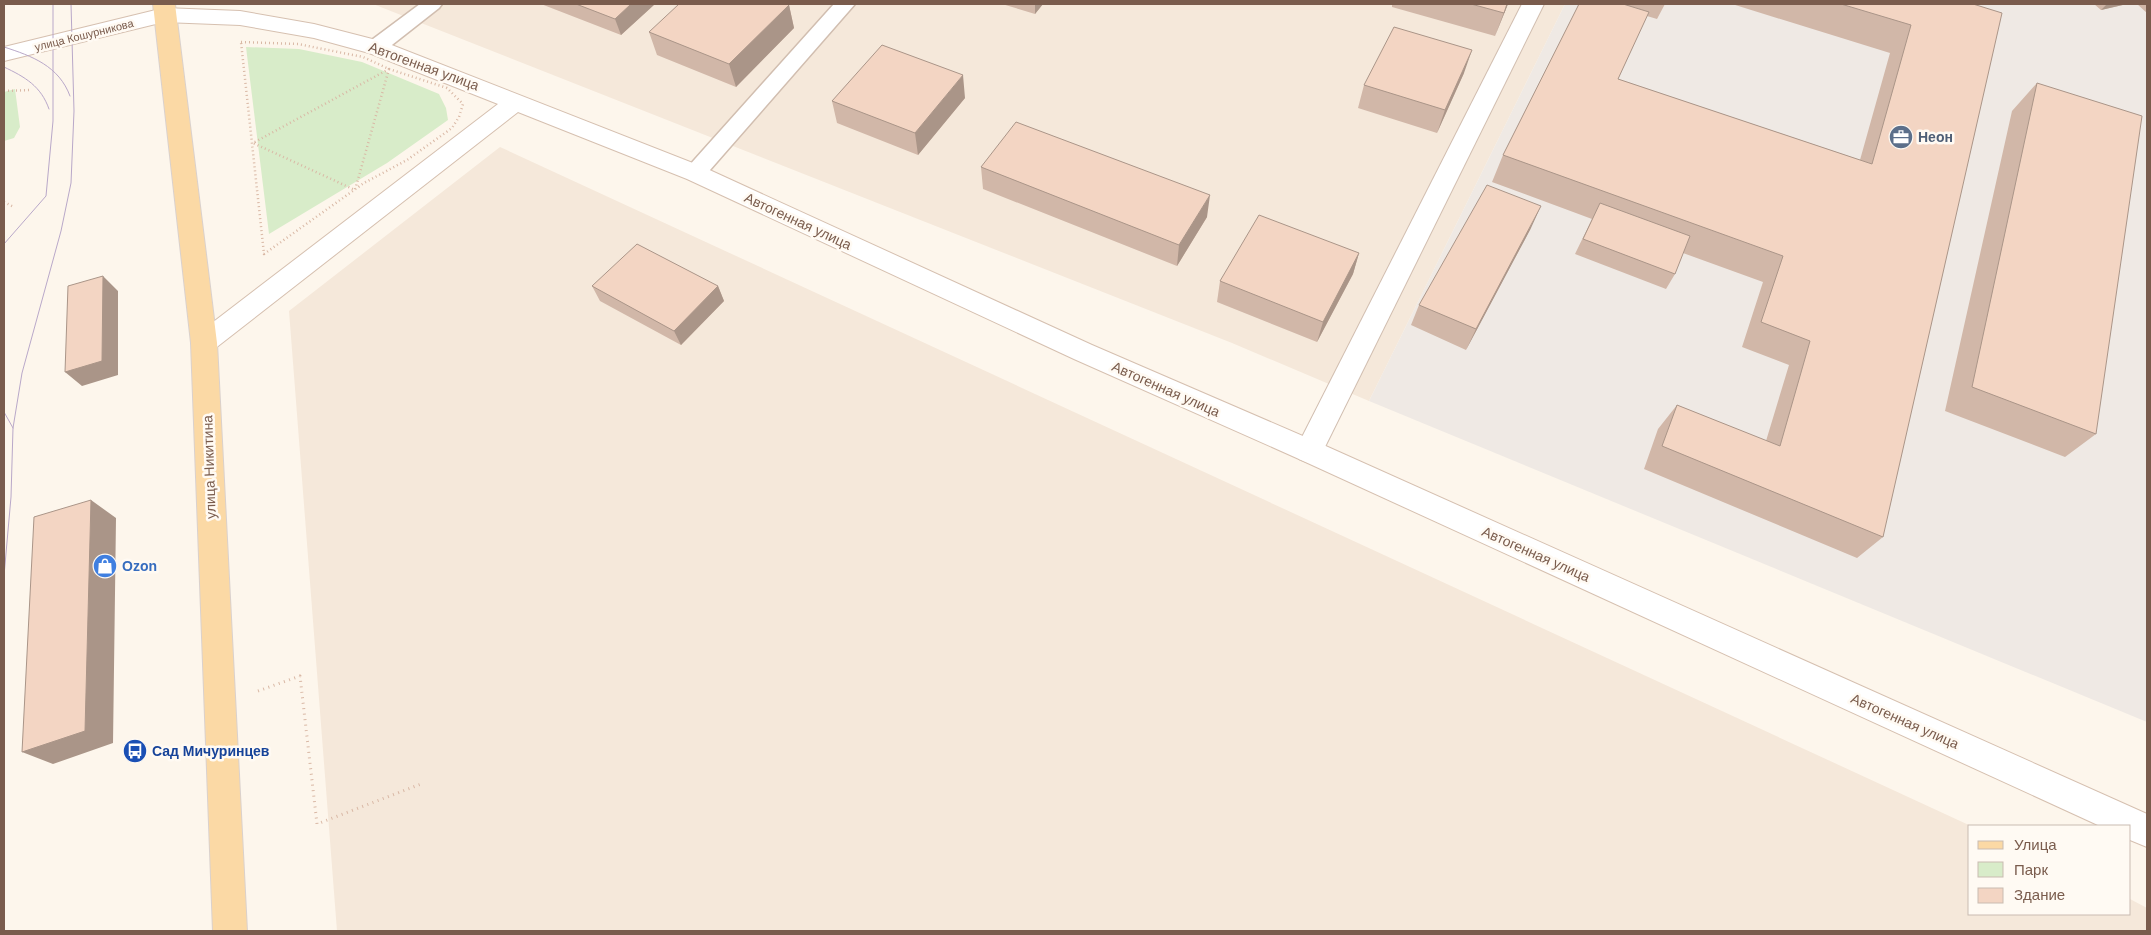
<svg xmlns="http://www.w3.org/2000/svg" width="2151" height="935" viewBox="0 0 2151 935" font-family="Helvetica,sans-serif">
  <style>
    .residential { fill: #f5e8da }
    .industrial { fill: #efe9e4 }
    .green { fill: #d8ecc9 }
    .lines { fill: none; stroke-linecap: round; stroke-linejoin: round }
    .lane-casing { stroke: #d1beb0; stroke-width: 3 }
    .street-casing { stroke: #d1beb0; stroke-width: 2 }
    .secondary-casing { stroke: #d6c0b0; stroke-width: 2 }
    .primary-casing { stroke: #dad1cd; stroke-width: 2 }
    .path-far1 { stroke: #d9b8a5; stroke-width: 2.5; stroke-dasharray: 1 3; stroke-linecap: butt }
    .path { stroke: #d9b8a5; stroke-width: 3; stroke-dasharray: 1 4.5; stroke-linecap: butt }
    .lane { fill: #fff; fill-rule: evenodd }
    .street { fill: #fff; fill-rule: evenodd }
    .secondary { fill: #fff; fill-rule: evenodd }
    .primary { fill: #fbd9a5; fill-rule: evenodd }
    .tram { stroke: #b9a8c9; stroke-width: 1 }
    .wall { fill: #d1b7a8 }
    .shaded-wall { fill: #aa9588 }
    .building { fill: #f3d5c3; stroke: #aa9588 }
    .labels { text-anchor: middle; stroke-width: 5; stroke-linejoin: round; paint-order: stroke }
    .far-street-label { font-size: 11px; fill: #7a5c4d; stroke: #fffaf3 }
    .street-label { font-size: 14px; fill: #7a5c4d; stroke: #fffaf3 }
    .service-label { font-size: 14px; font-weight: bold; fill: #4e5e75; stroke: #fffaf3; text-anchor: start }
    .shop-label { font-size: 14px; font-weight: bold; fill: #366cbe; stroke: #fffaf3; text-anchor: start }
    .transit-label { font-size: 14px; font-weight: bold; fill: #164399; stroke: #fffaf3; text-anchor: start }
  </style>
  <rect width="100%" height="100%" fill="#fdf6ec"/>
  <path class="residential" d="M373,4H1565L1369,401L1232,343Z
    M500,147L1971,826L1970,914H2130V899L2147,908V931H337L289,311Z"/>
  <path class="industrial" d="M1565,4H2147V722L1369,401Z"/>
  <path class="green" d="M246,47L299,49L362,62L439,94L446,108L448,120L387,163L269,234Z
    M15,89L20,127L14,138L4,141V92Z"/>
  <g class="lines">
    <g class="lane-casing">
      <path id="lane" d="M420,4H442L439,8L383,52L376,54L369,52L366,47L369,42Z
        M834,4H855L703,178L695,181L687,178L684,173L687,168Z"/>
    </g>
    <g class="street-casing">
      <path id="street" d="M1522,4H1544L1319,459L1309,463L1299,459L1295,451L1299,443Z"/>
    </g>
    <g class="secondary-casing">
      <path id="secondary" d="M164,8L240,11L314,24L384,42L703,167L1092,345L1319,443L2147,814V847L2130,840V826H2100L1299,459L1074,359L687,179L518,112L213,350L204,353L195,350L191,343L195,336L498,104L369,53L314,38L240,25L164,22L4,61V47Z"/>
    </g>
    <g class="primary-casing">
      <path id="primary" d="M153,4H175L217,343L247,931H213L191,343Z"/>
    </g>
    <path class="path-far1" d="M241,42L298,44L363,57L389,69L447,88L463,104L459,117L452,128L407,160L364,183L264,254Z
      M389,69L355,190L253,143Z
      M4,91L31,90
      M4,202L14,207"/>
    <path class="path" d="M258,691L300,676L317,824L421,784"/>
    <use href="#lane" class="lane"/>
    <use href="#street" class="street"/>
    <use href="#secondary" class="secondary"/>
    <use href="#primary" class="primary"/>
    <path class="tram" d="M4,47C32,56 59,66 70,96
      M4,67C25,77 41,86 49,109
      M4,244L46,196L53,121V4
      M4,412L13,428
      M4,576L11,497L13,428L22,373L61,231L71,183L74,111L71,4"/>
  </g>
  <path class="wall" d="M541,4H655L621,35Z
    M1002,4H1043L1035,14Z
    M1392,4H1508L1495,36L1392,7Z
    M1579,4H1665L1657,19L1647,16L1618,79L1860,160L1890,53L1732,4H1973L1883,537L1857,558L1644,469L1658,429L1677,405L1766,441L1789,365L1742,347L1763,282L1683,253L1675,274L1666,289L1575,254L1592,219L1492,182L1503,155Z
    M2094,4H2127L2101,10Z
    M2137,4H2147V13Z
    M789,5L794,28L736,87L657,55L649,32Z
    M1464,73L1437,133L1358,108L1364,85Z
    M2037,83L2096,434L2065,457L1945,411L2012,111Z
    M965,98L918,155L837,123L832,101Z
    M981,167L1207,217L1177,266L983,189Z
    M1531,228L1466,350L1411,325L1419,305Z
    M1359,253L1353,274L1317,342L1217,302L1220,281Z
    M592,286H718L724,301L681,345L600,301Z"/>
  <path class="shaded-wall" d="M631,4H655L621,35L615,19Z
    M1035,4H1043L1035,14Z
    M1507,4H1508L1495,36Z
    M2107,4H2127L2101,10Z
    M789,5L794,28L736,87L729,64Z
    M1472,50L1464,73L1437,133L1445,110Z
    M963,75L965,98L918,155L915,133Z
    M1210,195L1207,217L1177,266L1179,245Z
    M1541,206L1531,228L1466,350L1476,329Z
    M1359,253L1353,274L1317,342L1323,322Z
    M103,276L118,291V375L82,386L65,372Z
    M718,286L724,301L681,345L674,331Z
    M91,500L116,518L113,743L53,764L22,752Z"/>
  <path class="building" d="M576,4H631L615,19Z
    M679,4H787L789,5L729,64L649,32Z
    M1471,4H1507L1504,13Z
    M1579,4H1623L1649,12L1618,79L1872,164L1911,25L1841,4H1973L2002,13L1883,537L1662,446L1677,405L1780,446L1810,341L1761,322L1783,256L1503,155Z
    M1394,27L1472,50L1445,110L1364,85Z
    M882,45L963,75L915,133L832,101Z
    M2037,83L2142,116L2096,434L1972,387Z
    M1016,122L1210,195L1179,245L981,167Z
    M1487,185L1541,206L1476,329L1419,305Z
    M1600,203L1690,236L1675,274L1583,239Z
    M1259,215L1359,253L1323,322L1220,281Z
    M637,244L718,286L674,331L592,286Z
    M103,276L102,361L65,372L68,286Z
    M91,500L85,731L22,752L34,517Z"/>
  <defs>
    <g id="office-disc" transform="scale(1.25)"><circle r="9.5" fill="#5c6f8a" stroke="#fffaf3"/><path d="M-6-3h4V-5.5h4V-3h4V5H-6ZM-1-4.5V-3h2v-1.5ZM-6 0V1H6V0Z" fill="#fff"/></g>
    <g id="shop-disc" transform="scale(1.25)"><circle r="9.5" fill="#3f7fe0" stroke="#fffaf3"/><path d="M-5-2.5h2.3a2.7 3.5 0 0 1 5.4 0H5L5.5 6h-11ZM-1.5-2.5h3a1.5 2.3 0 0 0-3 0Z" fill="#fff"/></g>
    <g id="bus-disc" transform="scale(1.25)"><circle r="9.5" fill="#1a4fb4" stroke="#fffaf3"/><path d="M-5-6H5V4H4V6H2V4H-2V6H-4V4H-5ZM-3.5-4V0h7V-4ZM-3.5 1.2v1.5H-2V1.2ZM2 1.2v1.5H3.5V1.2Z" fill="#fff"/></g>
  </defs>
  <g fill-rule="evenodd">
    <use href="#office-disc" x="1901" y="137"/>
    <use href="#shop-disc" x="105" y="566"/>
    <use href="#bus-disc" x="135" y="751"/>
  </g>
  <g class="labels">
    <g class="far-street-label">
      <text transform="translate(84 35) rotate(-14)" y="4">улица Кошурникова</text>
    </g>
    <g class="street-label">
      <text transform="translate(424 66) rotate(20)" y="5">Автогенная улица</text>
      <text transform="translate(798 221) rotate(25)" y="5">Автогенная улица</text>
      <text transform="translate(1166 389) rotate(24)" y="5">Автогенная улица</text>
      <text transform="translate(209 467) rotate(-92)" y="5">улица Никитина</text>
      <text transform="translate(1536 554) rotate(24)" y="5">Автогенная улица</text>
      <text transform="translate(1905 721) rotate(24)" y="5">Автогенная улица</text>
    </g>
    <g class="service-label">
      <text x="1918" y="142">Неон</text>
    </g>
    <g class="shop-label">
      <text x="122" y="571">Ozon</text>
    </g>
    <g class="transit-label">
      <text x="152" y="756">Сад Мичуринцев</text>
    </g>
  </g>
  <rect width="2151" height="935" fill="none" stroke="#7a5c4d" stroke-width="10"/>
  <rect x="1968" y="825" width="162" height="90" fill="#fffaf3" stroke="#cabbb1"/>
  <rect x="1978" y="841" width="25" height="8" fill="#fbd9a5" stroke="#cabbb1"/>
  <text x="2014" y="850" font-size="15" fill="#7a5c4d">Улица</text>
  <rect x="1978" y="862" width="25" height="15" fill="#d8ecc9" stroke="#cabbb1"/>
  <text x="2014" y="875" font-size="15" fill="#7a5c4d">Парк</text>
  <rect x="1978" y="888" width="25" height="15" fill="#f3d5c3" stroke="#cabbb1"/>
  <text x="2014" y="900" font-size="15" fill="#7a5c4d">Здание</text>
</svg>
